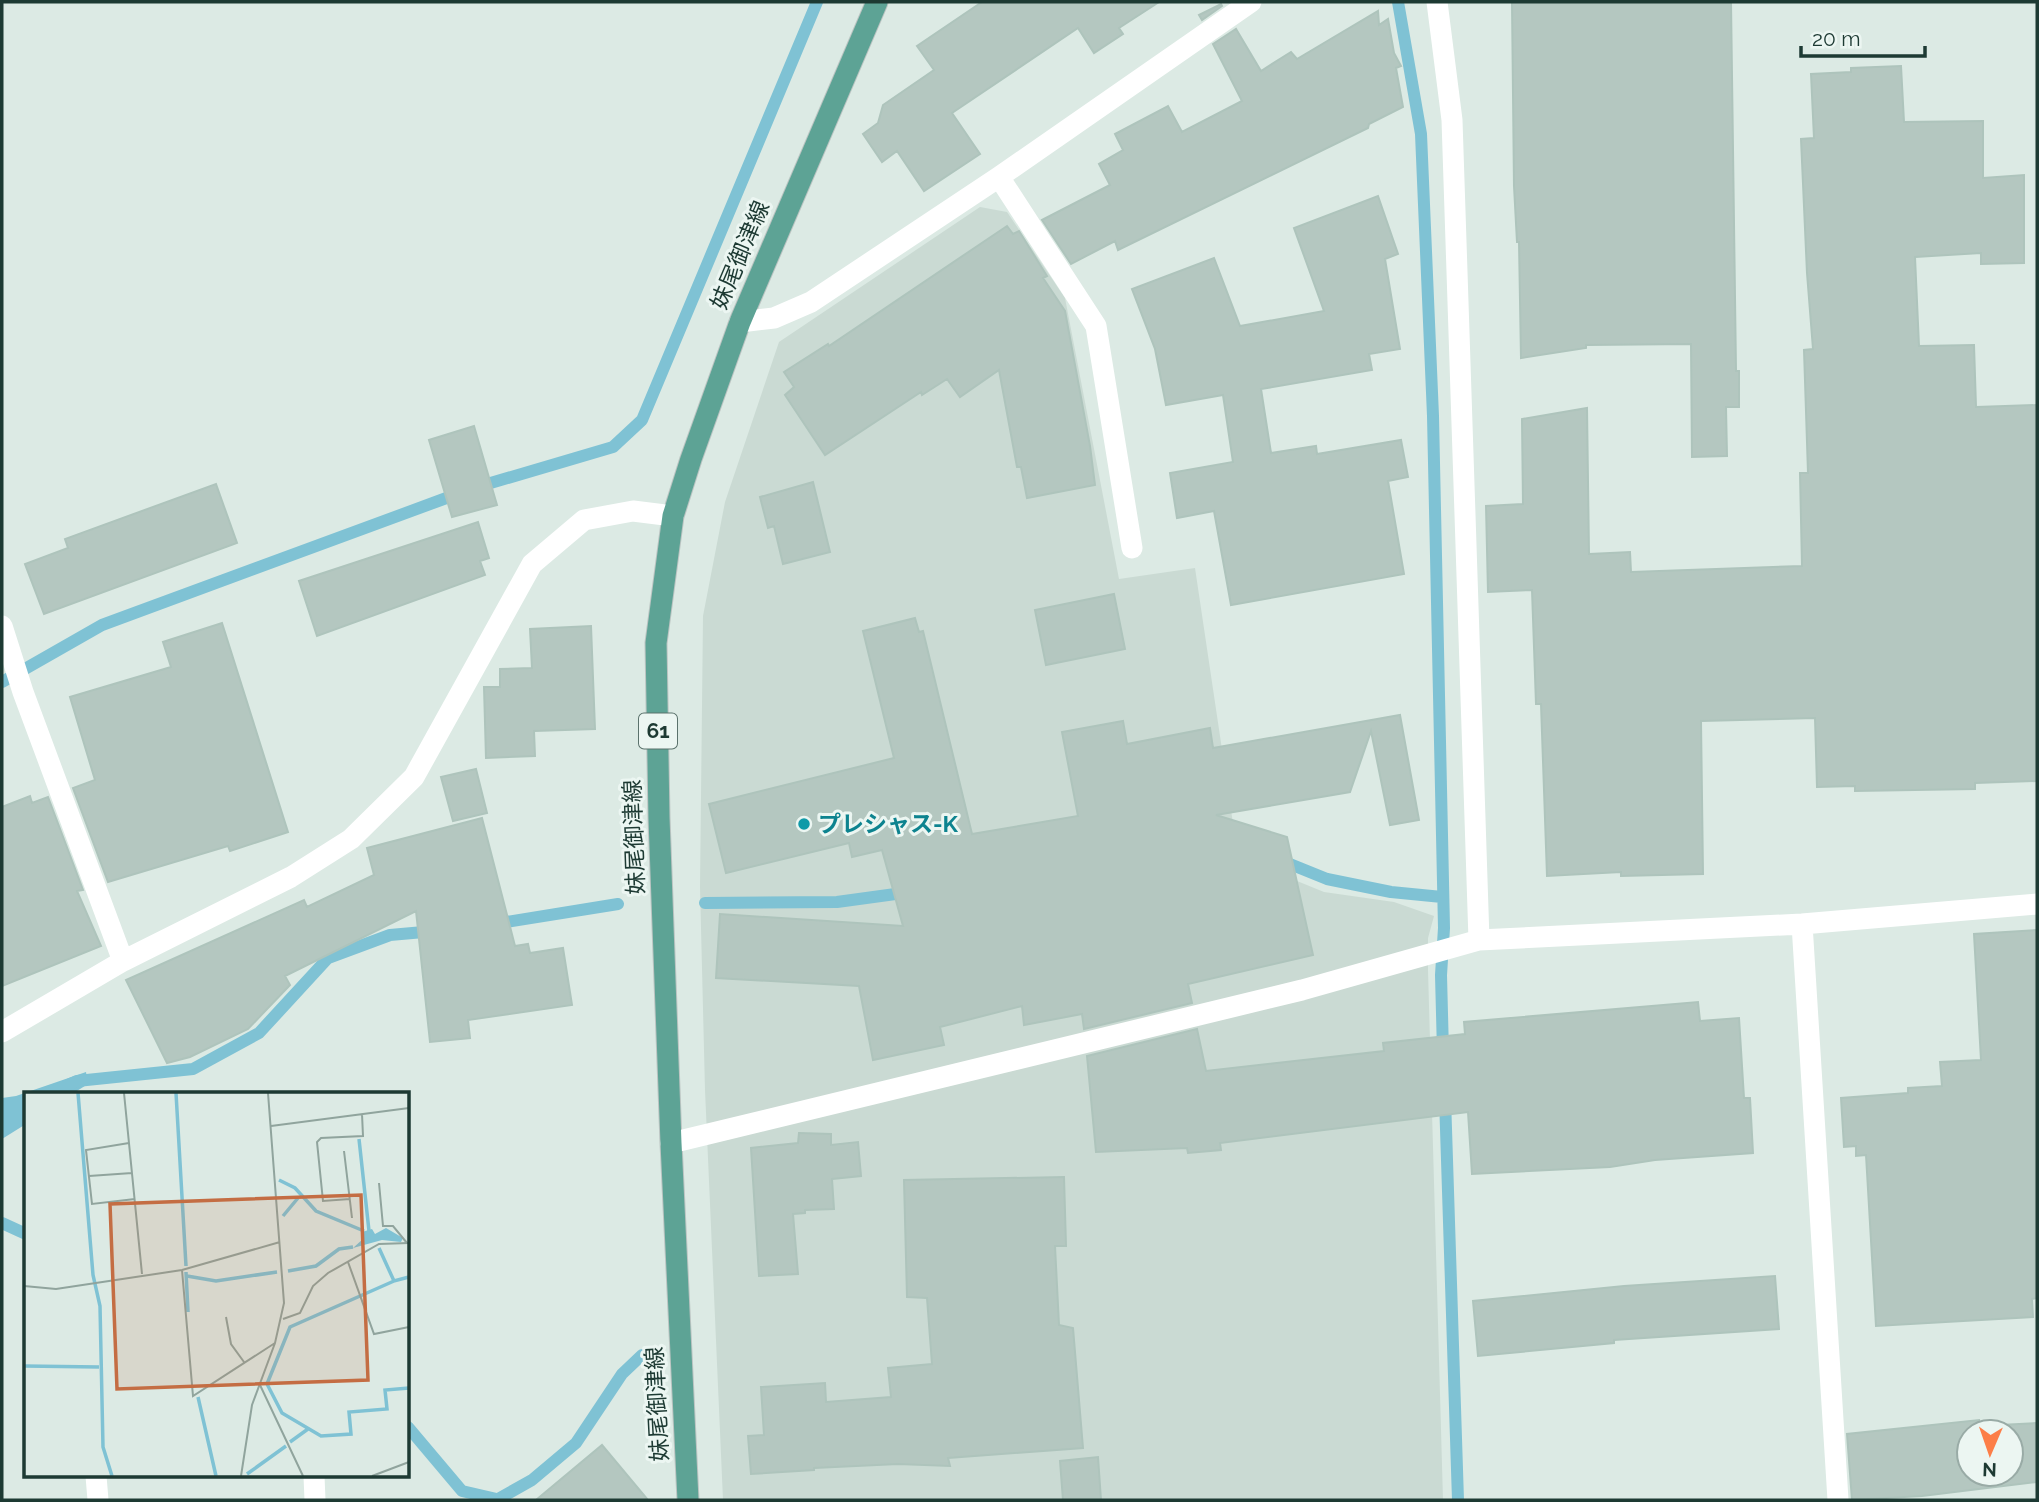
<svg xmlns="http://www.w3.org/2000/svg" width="2039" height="1502" viewBox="0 0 2039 1502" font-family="Raleway,'Noto Sans JP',sans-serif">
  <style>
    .built { fill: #cadad3 }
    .water { fill: #7fc2d4 }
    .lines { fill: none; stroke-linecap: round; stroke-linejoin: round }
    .stream { stroke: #7fc2d4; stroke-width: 12 }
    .building { fill: #b4c7c0; stroke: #aec4bc; stroke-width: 2; fill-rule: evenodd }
    .primary-casing { stroke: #bbc4c2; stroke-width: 23 }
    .minor { stroke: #fff; stroke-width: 21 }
    .primary { stroke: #5da395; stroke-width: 21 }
    .culture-dot { fill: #0f9aa8; stroke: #ecf6f2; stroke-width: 2.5 }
    .labels { text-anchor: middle; stroke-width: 6; stroke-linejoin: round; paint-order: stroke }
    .shield { fill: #ecf6f2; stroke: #5b726c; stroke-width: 2 }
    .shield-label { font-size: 21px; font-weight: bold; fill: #1d3a33 }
    .street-label { font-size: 23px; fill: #1d3a33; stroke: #ecf6f2 }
    .culture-label { font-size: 23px; font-weight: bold; fill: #0d838f; stroke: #ecf6f2; text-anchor: start }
    .inset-river { fill: none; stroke: #7fc2d4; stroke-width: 3.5 }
    .inset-road { fill: none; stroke: #90a49d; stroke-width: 2 }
    .view { fill: #c46d43; fill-opacity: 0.15; stroke: #c46d43; stroke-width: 3.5 }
    .inset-edge { fill: none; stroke: #1d3a33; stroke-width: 3.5 }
  </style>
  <rect width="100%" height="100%" fill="#dceae4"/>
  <path class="built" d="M980,207L1007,212L1065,298L1119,579L1195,568L1238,857L1324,892L1394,902L1434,916L1428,938V970L1443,1500H723L705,1090L700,887L703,616L725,502L779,342Z"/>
  <path class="water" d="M86,1072L88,1084L72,1094H26V1124L2,1139V1098L16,1096Z"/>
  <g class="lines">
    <path class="stream" d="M1398,2L1421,134L1433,416L1444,928L1441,975L1443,1052
      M477,487L613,447L642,420L817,2
      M2,682L102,625L460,493
      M1280,860L1327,879L1391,892L1442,897
      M705,903L837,902L910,892
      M494,924L618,904
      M48,1094L77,1081L193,1069L259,1033L328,958L390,935L435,931
      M1445,1098L1458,1500
      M2,1223L26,1234
      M408,1427L462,1491L501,1500
      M500,1498L532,1480L576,1443L622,1374L642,1355"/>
  </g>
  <path class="building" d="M982,2H1159L1119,28L1123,34L1094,53L1078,28L952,113L980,154L924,191L897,151L882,162L863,134L878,123L883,105L934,70L917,46Z
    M1512,2H1731L1736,371H1739V407H1726L1727,456L1692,457L1691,344L1586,345V348L1521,358L1519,242H1517L1514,186Z
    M1221,4L1222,6L1202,20L1199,15Z
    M1378,11L1379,25L1388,19L1394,53L1401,66L1396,68L1403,107L1369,124L1368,128L1118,250L1115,241L1071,264L1042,220L1110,185L1099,164L1123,150L1115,134L1168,106L1182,132L1242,101L1213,44L1236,29L1261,71L1291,52L1297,59Z
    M1901,66L1904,122L1983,121V178L2024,175V263L1981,264V253L1915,257L1919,346L1974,345L1976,407L2037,405V781L1975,783V789L1855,791V786L1817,787L1815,718L1701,721L1703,874L1621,876V872L1547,876L1541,704H1536L1532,590L1488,592L1486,506L1523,504L1522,419L1587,408L1589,554L1630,552L1631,572L1802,566L1800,473H1808L1804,350L1813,349L1807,273L1801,139L1814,138L1811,74L1851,72V68Z
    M1378,196L1398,254L1385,259L1400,349L1369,354L1372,370L1261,389L1271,453L1316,446L1317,454L1401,440L1408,477L1388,481L1404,574L1231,605L1214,511L1177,518L1170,473L1233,462L1223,395L1166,405L1155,349L1132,289L1214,258L1240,326L1324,311L1294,228Z
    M1007,226L1013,234L1019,231L1047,276L1043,278L1065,311L1090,446L1095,485L1027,498L1021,467H1017L999,370L960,397L947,379L922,395L921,392L825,455L785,395L794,387L784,372L828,344L829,346Z
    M474,426L497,505L452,517L429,440Z
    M813,482L830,552L783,564L774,526L768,528L760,497Z
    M216,484L237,543L44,614L25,564L68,548L65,539Z
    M478,522L489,558L480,561L485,575L317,636L299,581Z
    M1114,594L1125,649L1046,665L1035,610Z
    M915,618L919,632L923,631L972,834L1078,816L1062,732L1123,721L1127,744L1210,728L1213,748L1400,715L1419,820L1390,825L1371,731L1350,792L1216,815L1287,837L1313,955L1188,984L1192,1003L1084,1029L1082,1014L1024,1025L1022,1006L940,1027L944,1045L873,1060L859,986L716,978L720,914L903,926L882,850L852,857L849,843L726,873L709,804L894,758L863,631Z
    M222,623L288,832L230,851L228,846L108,882L73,788L95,780L70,697L171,667L163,642Z
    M591,626L595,729L534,731L535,756L486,758L484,687H500V669L532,668L530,629Z
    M476,769L487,813L453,821L441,777Z
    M30,796L32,803L48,797L83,890L77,891L101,946L2,986V807Z
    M482,818L515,946L528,944L530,953L563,948L572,1005L468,1020L470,1038L430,1042L416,911L285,976L290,985L248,1029L190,1057L167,1063L126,980L304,900L307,907L374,875L367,848Z
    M2037,930V1298L2032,1299L2033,1317L1876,1326L1866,1155L1856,1156V1146L1844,1147L1841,1098L1908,1093V1088L1942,1086L1940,1062L1981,1060L1974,934Z
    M1698,1002L1700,1021L1739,1018L1744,1098H1750L1753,1153L1655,1160L1610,1167L1472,1174L1468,1112L1220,1143L1221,1150L1188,1153L1187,1148L1096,1152L1087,1056L1197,1029L1206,1071L1384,1051L1383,1043L1465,1034L1464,1022Z
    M799,1133L831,1134V1145L858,1142L861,1176L832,1179L834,1209L805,1210V1213L793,1214L798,1274L759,1276L751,1148L798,1143Z
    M1064,1177L1066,1246H1055L1059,1325L1073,1328L1083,1448L948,1458L950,1466L898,1464L814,1468V1470L751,1474L748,1436L764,1435L761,1387L825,1383L826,1402L891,1397L888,1368L932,1364L927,1298L907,1297L904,1180Z
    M1775,1276L1779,1329L1614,1340V1343L1478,1356L1473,1301L1624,1286Z
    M1979,1420V1426L2037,1423V1482L1922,1496L1852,1500L1847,1434ZM1969,1432H2011V1474H1969Z
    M602,1445L648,1500H536Z
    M1098,1457L1101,1500H1063L1060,1461Z"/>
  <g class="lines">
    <g class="primary-casing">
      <path id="primary" d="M688,1500L671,1143L659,818L656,643L673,516L691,459L740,322L877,2"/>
    </g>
    <path class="minor" d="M1437,2L1452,120L1479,940
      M999,177L1096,326L1132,548
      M740,322L774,318L811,302L999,177L1251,2
      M2,626L23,692L123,961
      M1802,924L1838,1500
      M2,1032L123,961L291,877L351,839L414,777L532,564L584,520L633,511L673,516
      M671,1143L1302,990L1479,940L1802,924L2037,904
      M96,1476L98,1500
      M314,1476L315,1500"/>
    <use href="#primary" class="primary"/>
  </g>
  <circle class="culture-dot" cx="804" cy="824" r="7"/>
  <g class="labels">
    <rect class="shield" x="639" y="713.5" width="38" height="35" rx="5"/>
    <g class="shield-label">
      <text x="658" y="738">61</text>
    </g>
    <g class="street-label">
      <text transform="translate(740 255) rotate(-67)" y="8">妹尾御津線</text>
      <text transform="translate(634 837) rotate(-92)" y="8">妹尾御津線</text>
      <text transform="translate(657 1404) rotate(-93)" y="8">妹尾御津線</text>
    </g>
    <g class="culture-label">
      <text x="818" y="832">プレシャス-K</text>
    </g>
  </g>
  <g transform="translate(24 1092)">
    <rect width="385" height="385" fill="#dceae4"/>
    <path d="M362,136L379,146L377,150L358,148L329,156L339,147L338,140L348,137L351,142Z" fill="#7fc2d4"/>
    <path class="inset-river" d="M54,1L69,183L76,214L79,355L88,384M152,1L162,174M335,47L345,139M255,88L271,96L292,119L340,139M259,124L274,106M355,156L370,189L385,185M264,179L292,174L315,157L329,155M162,180L164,220M163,184L192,189L253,180M370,189L266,235L243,292L258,321L297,344L327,342L325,320L363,317L361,298L385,296M0,274L75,275M174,305L192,384M266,350L284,337M223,382L262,354"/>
    <path class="inset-road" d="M100,1L118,182M247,34L385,16M105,51L62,58L68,112L111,107M320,59L328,126M65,84L108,81M355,91L359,134H369L383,151M326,107L299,109L293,50L297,46L339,44L338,22M324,170L350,242L385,235M158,178L169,304L251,251M0,194L32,197L158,178L256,150M202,225L207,252L220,270M259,227L276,221L289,194L304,181L355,152L385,151M236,293L279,384M217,384L228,313L251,251L260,211L244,1M348,384L385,370"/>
    <path class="view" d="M337,103L344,288L93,297L86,112Z"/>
    <rect width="385" height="385" class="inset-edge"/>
  </g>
  <rect width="2039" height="1502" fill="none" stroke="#1d3a33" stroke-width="7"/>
  <g transform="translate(1990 1453) rotate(182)"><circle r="33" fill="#ecf6f2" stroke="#99aba6" stroke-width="2"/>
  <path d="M0-5L12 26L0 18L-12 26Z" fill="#fc7e48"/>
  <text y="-10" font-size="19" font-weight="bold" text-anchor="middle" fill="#1d3a33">N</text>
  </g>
  <path d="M1801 46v10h124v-10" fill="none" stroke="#1d3a33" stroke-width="3.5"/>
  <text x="1812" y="46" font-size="21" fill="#1d3a33" stroke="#ecf6f2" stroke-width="5" paint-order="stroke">20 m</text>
</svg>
